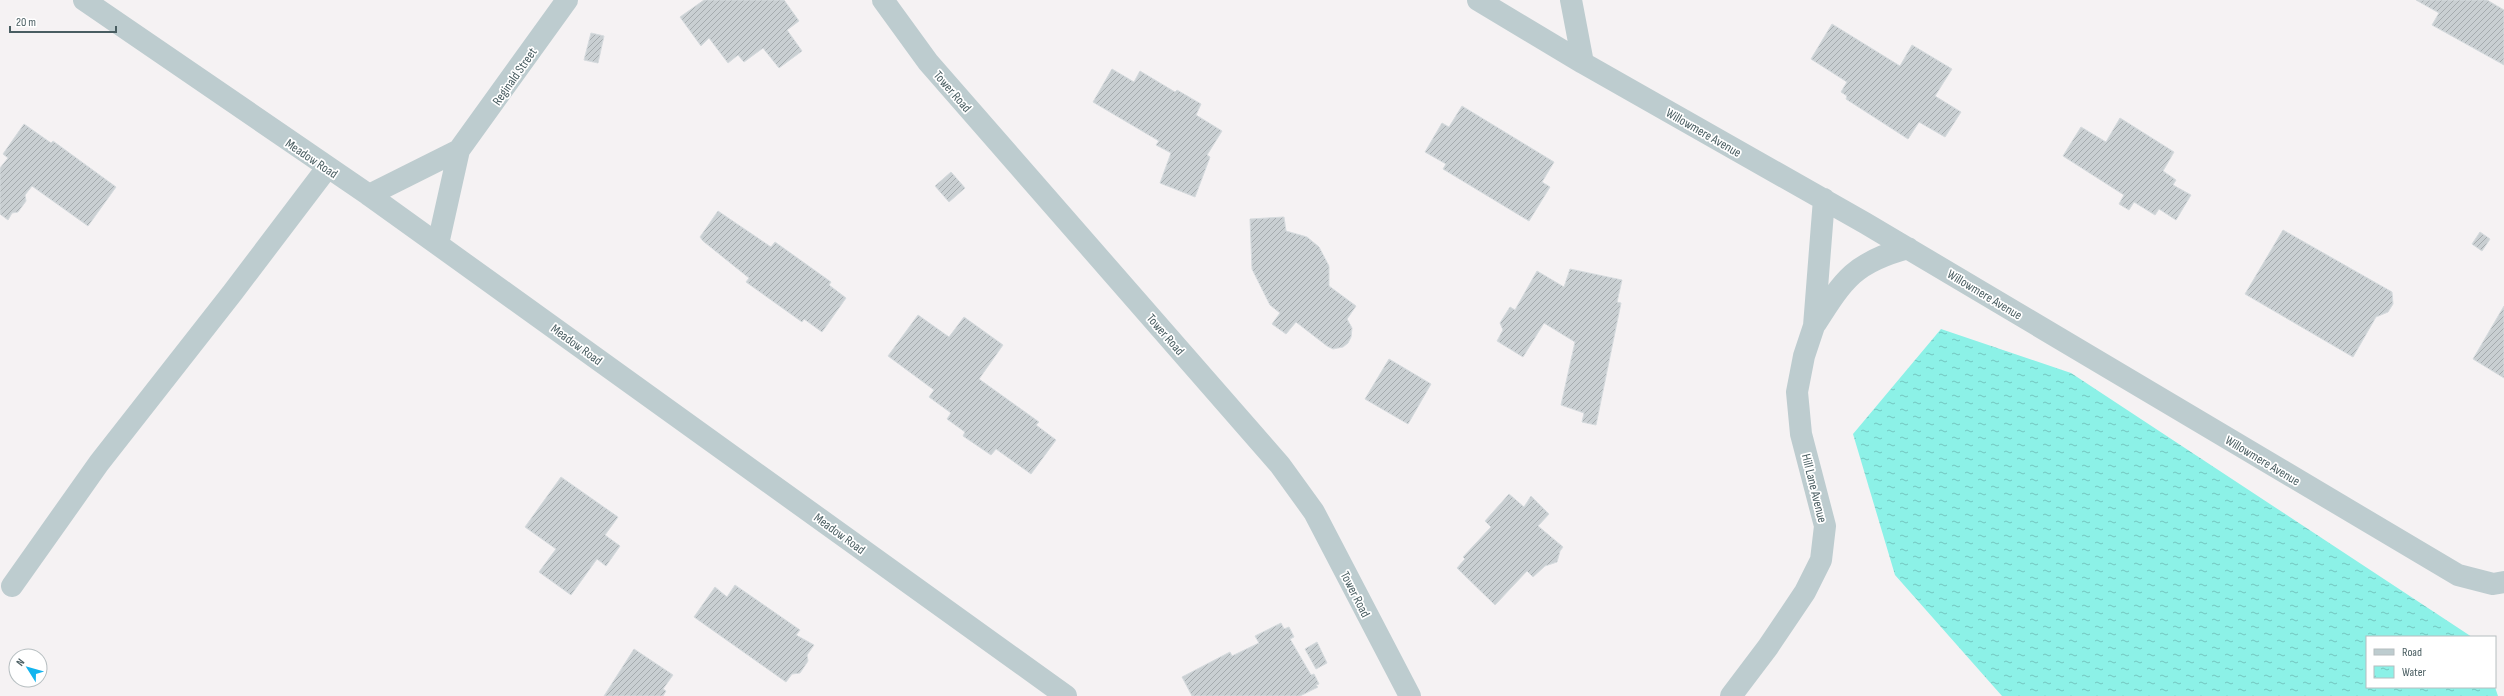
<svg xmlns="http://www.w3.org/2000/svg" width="2504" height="696" viewBox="0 0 2504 696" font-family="'Sofia Sans Condensed',sans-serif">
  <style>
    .water { fill: url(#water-ripples) }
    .building { fill: url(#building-hatch); stroke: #d6dbde }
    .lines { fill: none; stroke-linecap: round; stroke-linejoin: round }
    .minor { stroke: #bdcccf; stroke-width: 22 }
    .labels { text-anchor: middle; stroke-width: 3.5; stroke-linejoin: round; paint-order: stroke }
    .street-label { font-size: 13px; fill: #495d61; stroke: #fff }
  </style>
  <defs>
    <pattern id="water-ripples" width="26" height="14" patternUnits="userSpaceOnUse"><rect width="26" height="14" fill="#8cf1e7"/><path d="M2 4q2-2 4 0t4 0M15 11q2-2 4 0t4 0" fill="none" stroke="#74c6bf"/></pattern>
    <pattern id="building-hatch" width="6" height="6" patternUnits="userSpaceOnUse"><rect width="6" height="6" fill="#c9cfd2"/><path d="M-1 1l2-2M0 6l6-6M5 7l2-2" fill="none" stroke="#a5abae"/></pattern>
  </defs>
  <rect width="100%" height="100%" fill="#f5f2f3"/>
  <path class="water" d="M1941,329L2071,373L2472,637H2367V687H2495L2498,696H2002L1895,575L1853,434Z"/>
  <path class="building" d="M704,0H784L799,21L787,30L802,51L779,68L763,48L744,62L738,55L728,63L709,38L701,46L680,17Z
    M2416,0H2487L2504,10V65L2432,25L2439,13Z
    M1832,24L1900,66L1912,45L1952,69L1935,96L1961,112L1945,137L1919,122L1908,139L1846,99L1847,96L1841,92L1847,82L1811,59Z
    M591,33L604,36L598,63L584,60Z
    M1112,69L1134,82L1140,71L1175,92L1177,90L1201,104L1196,115L1222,131L1207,155L1210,157L1195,197L1160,183L1171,153L1156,145L1159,141L1093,102Z
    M1462,106L1554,162L1542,182L1550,187L1529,221L1443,169L1446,164L1425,152L1442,123L1449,127Z
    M2120,118L2174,152L2163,171L2176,180L2173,185L2191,195L2176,220L2159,209L2155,215L2134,202L2129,210L2119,204L2124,195L2063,156L2081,127L2106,142Z
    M24,124L51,143L53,141L116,187L88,226L32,186L25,195L26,201L18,212L12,213L8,220L0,214V168L8,158L3,154Z
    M951,172L965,188L949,202L935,186Z
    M718,211L771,247L775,242L831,282L829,285L846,298L822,332L804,319L802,322L746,282L749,278L703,241L700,237Z
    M1284,217L1286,231L1307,237L1319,247L1329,266V286L1356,306L1347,319L1352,328L1351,337L1348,343L1343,347L1333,349L1327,346L1296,322L1286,334L1272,324L1280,313L1270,305L1252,269L1250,219Z
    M2283,230L2392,292L2393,304L2388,312L2376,317L2353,357L2245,294Z
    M2480,232L2490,239L2482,251L2472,244Z
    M1570,269L1622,280L1617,302L1621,303L1596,425L1582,422L1584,413L1561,405L1575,342L1544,323L1523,357L1497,341L1503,330L1500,323L1510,307L1515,310L1537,271L1564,287Z
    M2504,306V378L2473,359Z
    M918,315L949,337L964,317L1003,345L979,379L1039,422L1036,425L1056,440L1031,474L996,449L991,455L963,436L965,432L947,419L951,413L929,397L934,390L888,356Z
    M1389,359L1431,384L1408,424L1365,399Z
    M561,477L618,517L605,535L620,546L606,566L597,559L571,595L539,572L556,549L525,527Z
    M1509,494L1524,507L1531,496L1549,514L1538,526L1563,547L1560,551L1557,562L1545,566L1533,577L1527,571L1495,605L1457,568L1465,559L1463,557L1491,527L1485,521Z
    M735,585L800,630L796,635L814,645L807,655L808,661L800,673L792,674L786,682L694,617L715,587L727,597Z
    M1281,623L1284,629L1289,627L1294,637L1290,639L1311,675L1314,674L1319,684L1316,685L1318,687L1300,696H1192L1182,677L1230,652L1232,656L1259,643L1255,636Z
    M1317,642L1327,663L1316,669L1305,649Z
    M634,649L673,675L663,689L666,691L663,696H604Z"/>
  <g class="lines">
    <path class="minor" d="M84,0L369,195L1066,696
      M883,0L928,62L1280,465L1314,512L1410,696
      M1478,0L1583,63L1865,223L2458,575L2493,584L2504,582
      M1571,0L1583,63
      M369,195L459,150L567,0
      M438,244L459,150
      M1816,323C1844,279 1855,262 1908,248
      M12,586L99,463L233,292L327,168
      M1731,696L1768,647L1805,592L1821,560L1825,526L1801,434L1797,392L1804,356L1814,326L1824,199"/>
  </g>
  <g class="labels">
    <g class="street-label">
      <text transform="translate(514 76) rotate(-55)" y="5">Reginald Street</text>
      <text transform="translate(953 91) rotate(49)" y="5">Tower Road</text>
      <text transform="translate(1704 132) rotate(30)" y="5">Willowmere Avenue</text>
      <text transform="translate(312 158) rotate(34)" y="5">Meadow Road</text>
      <text transform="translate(1985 294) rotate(31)" y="5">Willowmere Avenue</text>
      <text transform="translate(1166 334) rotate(49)" y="5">Tower Road</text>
      <text transform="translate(577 344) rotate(36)" y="5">Meadow Road</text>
      <text transform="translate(2263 460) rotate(31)" y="5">Willowmere Avenue</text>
      <text transform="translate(1815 488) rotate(76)" y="5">Hill Lane Avenue</text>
      <text transform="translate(840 533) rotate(36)" y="5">Meadow Road</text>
      <text transform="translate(1356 594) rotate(63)" y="5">Tower Road</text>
    </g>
  </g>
  <rect x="2366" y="636" width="130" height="52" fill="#ffffff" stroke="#b6bec0"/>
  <rect x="2374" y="649" width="20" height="6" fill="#bdcccf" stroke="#b6bec0"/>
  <text x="2402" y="656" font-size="12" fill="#495d61">Road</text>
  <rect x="2374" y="666" width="20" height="12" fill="url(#water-ripples)" stroke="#b6bec0"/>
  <text x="2402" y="676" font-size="12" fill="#495d61">Water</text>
  <g transform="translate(28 668) rotate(307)"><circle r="19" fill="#ffffff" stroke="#b6bec0"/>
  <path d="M0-3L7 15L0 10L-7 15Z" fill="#13b4ee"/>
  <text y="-6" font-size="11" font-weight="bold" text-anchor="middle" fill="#495d61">N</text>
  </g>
  <path d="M10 26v6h106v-6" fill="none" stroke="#495d61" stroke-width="2"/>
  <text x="16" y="26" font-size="12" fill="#495d61" stroke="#ffffff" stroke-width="3" paint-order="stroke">20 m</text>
</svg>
